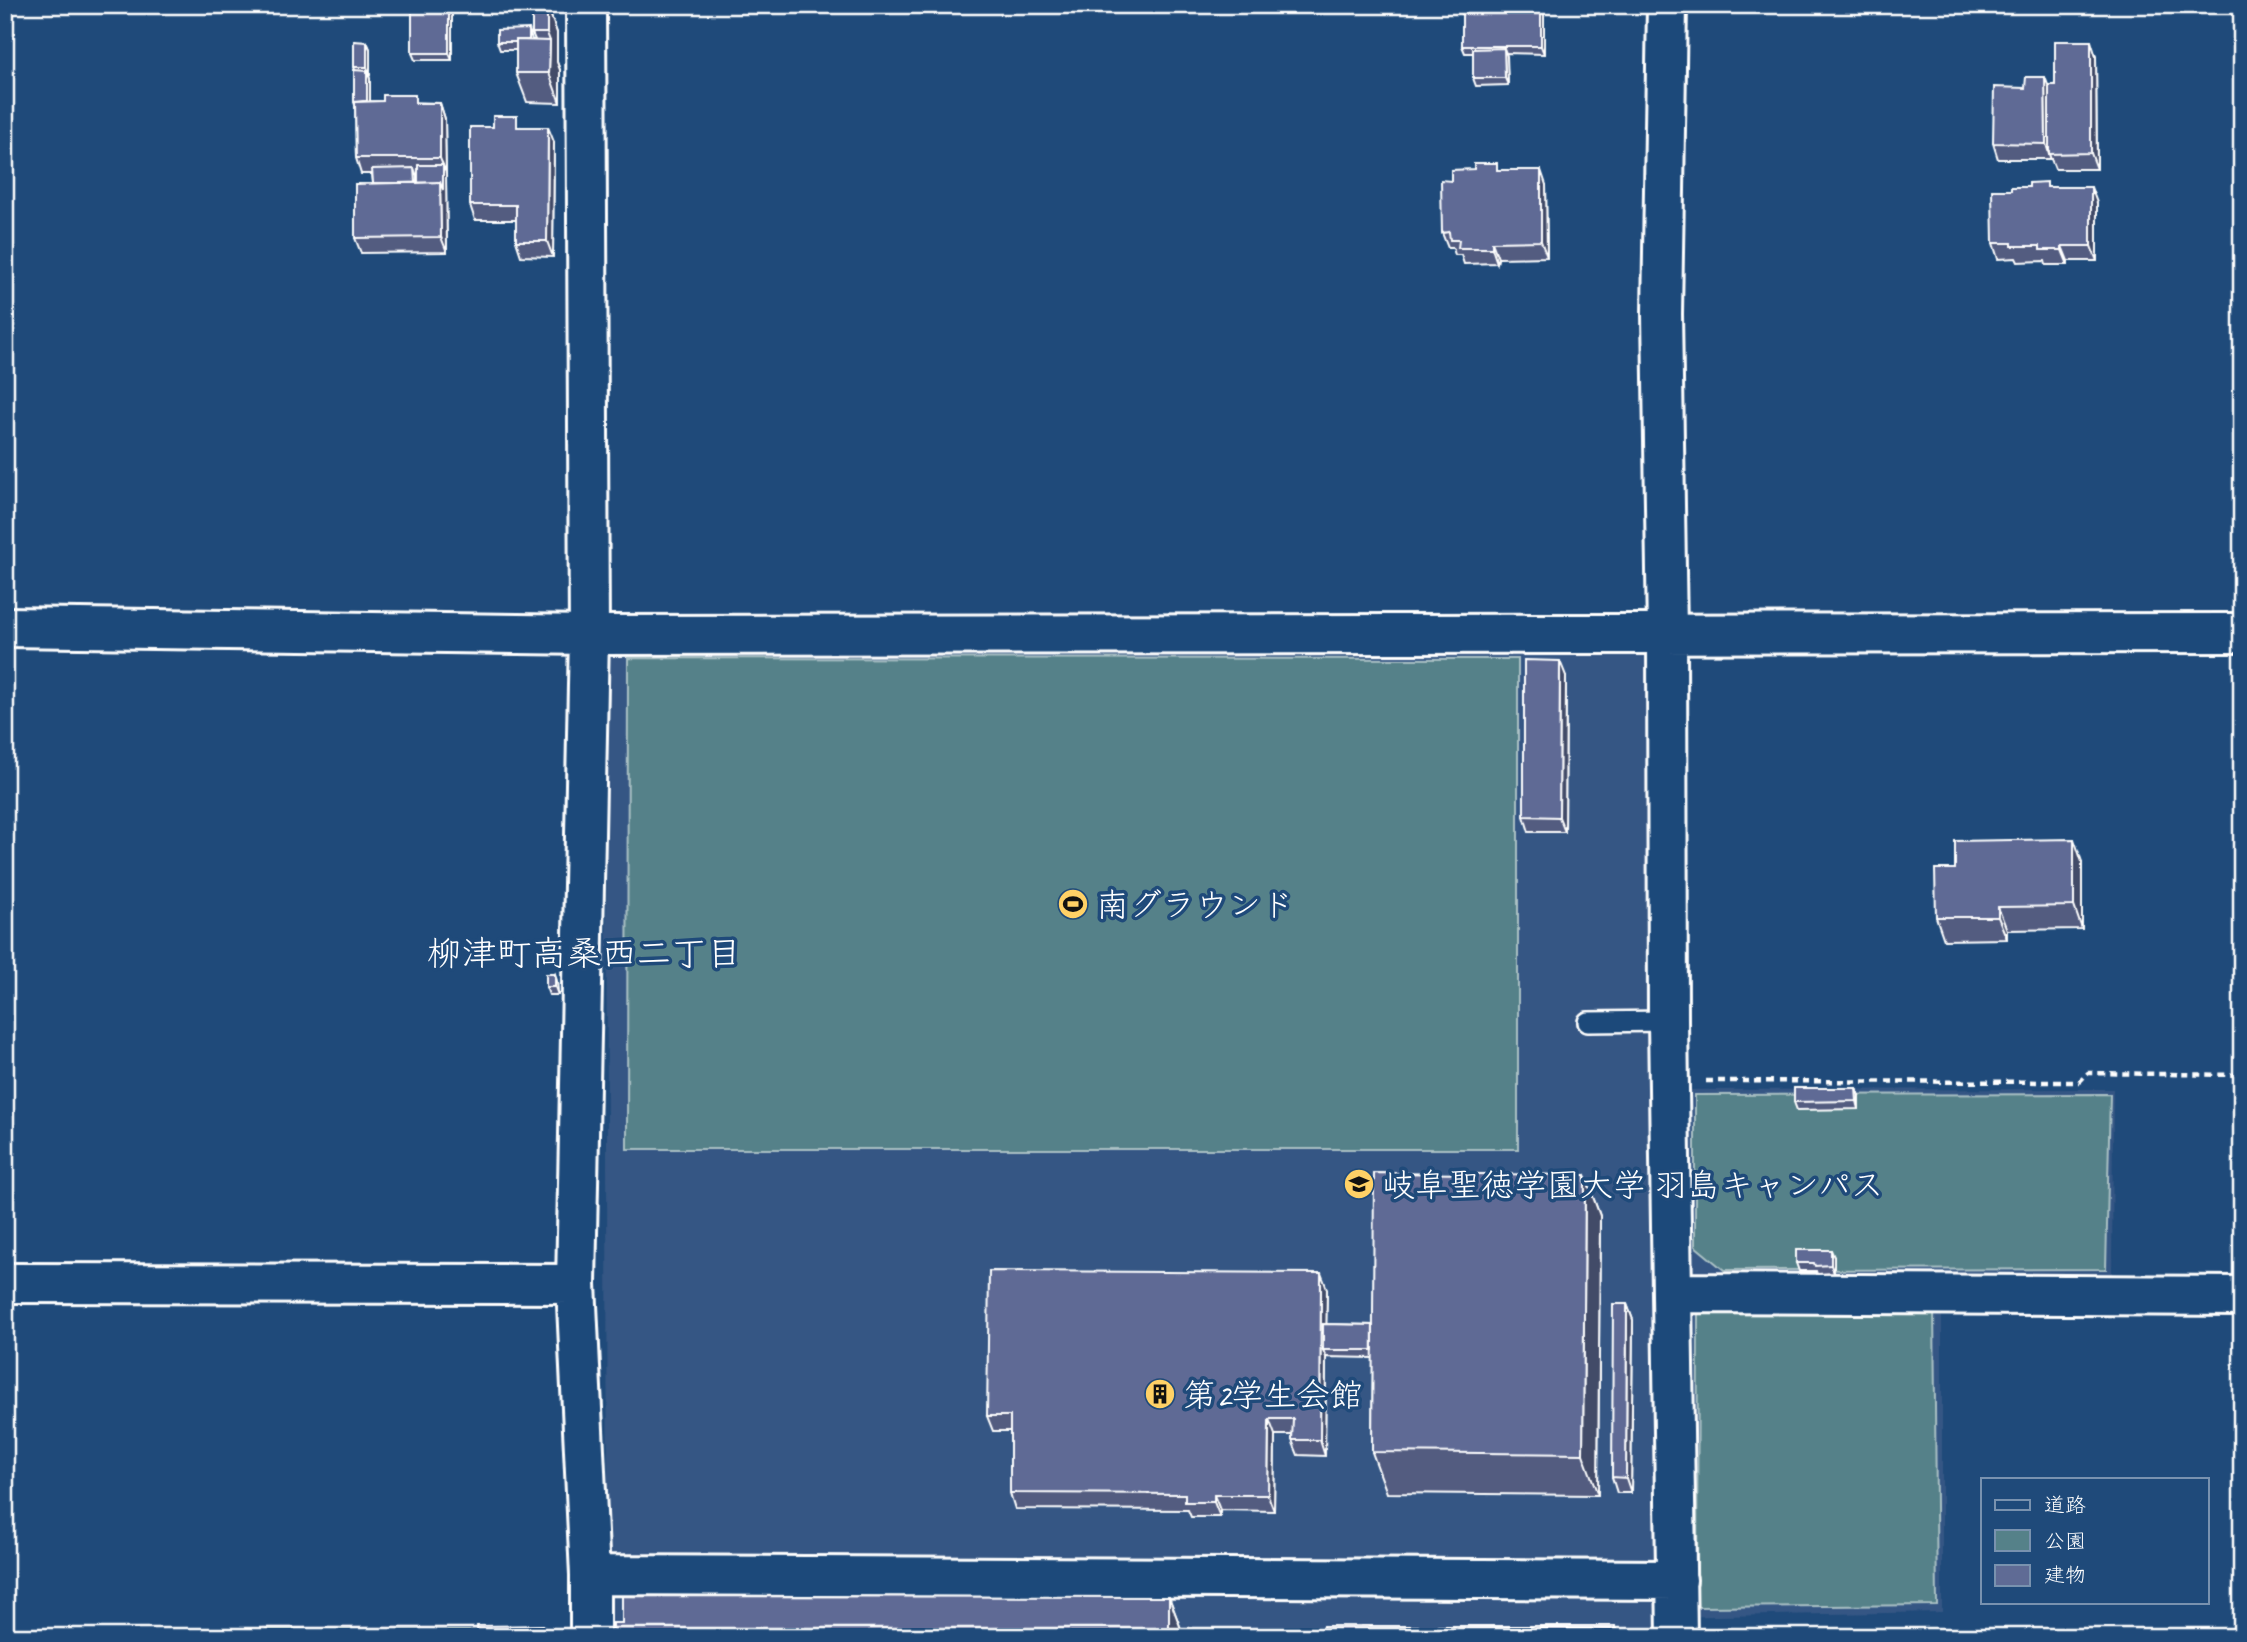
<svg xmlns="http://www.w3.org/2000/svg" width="2247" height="1642" viewBox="0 0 2247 1642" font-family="Caveat,'Klee One',sans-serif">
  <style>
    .built { fill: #365784 }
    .green { fill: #558189; stroke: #aac0c4; stroke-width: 2 }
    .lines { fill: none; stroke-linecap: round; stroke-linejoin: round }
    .service-casing { stroke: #fff; stroke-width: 24 }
    .minor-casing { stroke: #fff; stroke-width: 44 }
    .path { stroke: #fff; stroke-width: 4.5; stroke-dasharray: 7 5; stroke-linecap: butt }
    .service { stroke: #1f4a7a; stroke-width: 19 }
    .minor { stroke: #1f4a7a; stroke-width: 38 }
    .wall { fill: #525c80; stroke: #fff; stroke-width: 2 }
    .shaded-wall { fill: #424b68; stroke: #fff; stroke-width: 2 }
    .building { fill: #5f6b95; stroke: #fff; stroke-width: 2 }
    .labels { text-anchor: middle; stroke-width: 7; stroke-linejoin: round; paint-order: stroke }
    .poi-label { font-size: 33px; fill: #fff; stroke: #1f4a7a; text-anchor: start }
    .neighbourhood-label { font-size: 35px; fill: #fff; stroke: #1f4a7a }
  </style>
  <rect width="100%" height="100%" fill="#1f4a7a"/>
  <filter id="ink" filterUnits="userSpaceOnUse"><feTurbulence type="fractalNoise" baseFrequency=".0143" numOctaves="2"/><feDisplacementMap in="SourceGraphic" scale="14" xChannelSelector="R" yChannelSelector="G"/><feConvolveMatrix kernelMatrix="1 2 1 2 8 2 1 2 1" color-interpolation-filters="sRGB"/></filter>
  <g filter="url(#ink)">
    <path class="built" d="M1644,633L1656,659L1661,1090L2113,1089L2112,1278L1942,1279V1612L1659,1617V1637H263V1626L608,1627L606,660L628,640Z"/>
    <path class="green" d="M628,658L1518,659V1149H627Z
      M2110,1094L2106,1269L1724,1270L1695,1246V1095Z
      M1934,1306L1937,1605L1697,1607L1698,1307Z
      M266,1629L483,1631V1637H266Z"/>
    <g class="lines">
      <g class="service-casing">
        <path id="service" d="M1588,1022L1668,1021"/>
      </g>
      <g class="minor-casing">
        <path id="minor" d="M586,5L589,635L576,1284L590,1575V1637
          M1667,5L1662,314L1667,633L1668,1021L1677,1637
          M5,627L589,635L2242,633
          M5,1283L576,1284
          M1672,1293L2242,1296
          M590,1575L1677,1580"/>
      </g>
      <path class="path" d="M1706,1081L2079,1082L2088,1073L2242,1075"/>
      <use href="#service" class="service"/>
      <use href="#minor" class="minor"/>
    </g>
    <path class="wall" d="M412,5H452V60H415L412,53Z
      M532,5H547L557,33V62L560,70V103L527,102L516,73V50H500L497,42L529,29L532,40H535L532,33Z
      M1544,5V54L1506,53L1508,85L1476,86L1473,78V53H1465L1462,46Z
      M367,42L370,49V75H369L370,79V101L440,103L445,119L447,252L361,253L355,238L373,183L372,174H361L356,158L355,105L354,102L355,70L354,67Z
      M2096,57L2097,169H2055L2051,159H1998L1993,143L2049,88Z
      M521,127L554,142L553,257L521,256L516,241V220H475L470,205Z
      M1499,170L1546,185L1547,257L1498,258L1497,263L1464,264L1461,255H1455L1453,248H1448L1442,233L1451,181Z
      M2049,187L2097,203V261H2068V265H2046L2045,261L2018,262L2016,258L1998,259L1993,243L2011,190Z
      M1566,676L1565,832H1529L1524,816Z
      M2082,862V929L2007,930V939L1944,940L1936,917L1955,869Z
      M555,974L557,982L558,995H549L546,987Z
      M1859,1095V1109L1797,1110L1794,1102Z
      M1585,1175L1600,1216L1598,1495L1387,1493L1372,1452L1373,1358L1326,1357L1325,1456L1298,1455L1292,1440V1435H1275L1274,1511L1220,1510V1517H1191L1188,1510L1015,1509L1010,1493V1431H993L987,1416L1327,1289L1326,1324L1373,1325Z
      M1834,1257V1273L1817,1274L1816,1271H1799L1796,1263Z
      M1627,1304L1633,1320L1631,1493H1617L1612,1477Z
      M1169,1597L1184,1637H613L622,1623Z"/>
    <path class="shaded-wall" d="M449,5L452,6V60L449,53Z
      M547,5L557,33V62L560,70V103L549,73L550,41L547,33Z
      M1541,5H1544V54L1541,46Z
      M2091,41L2096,57L2097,169L2091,153Z
      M367,42L370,49V75L367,67Z
      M1504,48L1507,56L1508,85L1505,78Z
      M367,71L370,79V109L367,102Z
      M2045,77L2051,93L2049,154L2051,160L2046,144Z
      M440,103L445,119L446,173L440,158Z
      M548,127L554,142L553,257L547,241Z
      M443,165L446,173L447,252L441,237L440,182Z
      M414,168L417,176V196L415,188Z
      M1541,170L1546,185L1547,257L1541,241Z
      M2091,187L2097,203V261L2091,246Z
      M1492,242L1498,258L1497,263L1492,248Z
      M2062,246L2068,261V265L2062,250Z
      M1560,661L1566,676L1565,832L1559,817Z
      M2074,839L2082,862V929L2074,906Z
      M1998,907L2007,930V939L1998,917Z
      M555,974L557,982L558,995L555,987Z
      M1856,1088L1859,1095V1109L1857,1101Z
      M1585,1175L1600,1216L1598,1495L1583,1454Z
      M1831,1250L1834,1257V1273L1831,1265Z
      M1321,1273L1327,1289L1326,1350H1323L1326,1357L1325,1456L1320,1440Z
      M1627,1304L1633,1320L1631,1493L1626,1478Z
      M1269,1419L1275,1435L1274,1511L1268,1495Z
      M1214,1495L1220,1510V1517L1214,1502Z
      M1169,1597L1184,1637H1170L1169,1632Z
      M543,1625L546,1633V1637H543Z"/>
    <path class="building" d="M412,5H449V53H412Z
      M532,5H547V33H532Z
      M1462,5H1541V46H1462Z
      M529,29V40H516V42H497V30Z
      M516,40L550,41L549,73H516Z
      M354,41L367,42V67H354Z
      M2055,41H2091V153L2049,154V85H2055Z
      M1504,48L1505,78H1473V49Z
      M354,70L367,71V101L354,102Z
      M2026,77H2045L2046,144L1993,143L1994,87L2025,88Z
      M383,95H415V103H440V158H356L355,102L383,101Z
      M493,116H517V127H548L547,241H516V205H470V127H493Z
      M1474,163H1497V170H1541V241L1492,242V248H1458L1459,240H1450L1449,232L1442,233L1441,180L1451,181V170L1474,169Z
      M418,165H443V190L440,182L418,183Z
      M414,168L415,183H373L372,169Z
      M440,182L441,237L355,238V184Z
      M2047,182V187H2091V246H2062V250H2040V246H2012V243H1993L1992,190H2011V187H2029V183Z
      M1524,660L1560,661L1559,817L1524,816Z
      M2074,839V906L1998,907V917H1936L1935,869H1955V841Z
      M546,974H555V987H546Z
      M1794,1088H1856L1857,1101L1794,1102Z
      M1374,1173L1585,1175L1583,1454L1372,1452Z
      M1796,1250H1831V1265L1815,1266L1814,1263H1796Z
      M989,1271L1321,1273L1320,1440H1292L1293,1419H1269L1268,1495H1214V1502H1185V1494L1010,1493V1416H987Z
      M1613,1304H1627L1626,1478L1612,1477Z
      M1323,1324L1373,1325V1350H1323Z
      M622,1596L1169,1597V1632H1062V1637H613V1623H622Z
      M543,1625V1637H478L477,1626Z
      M1323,1626L1531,1627V1637H1323Z
      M1361,1626H1615V1629L1540,1628V1637H1534L1531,1627Z
      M1540,1628L1617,1629V1637H1540Z"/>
  </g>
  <defs>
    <g id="stadium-disc" transform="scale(1.575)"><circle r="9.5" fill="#ffd166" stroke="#1f4a7a"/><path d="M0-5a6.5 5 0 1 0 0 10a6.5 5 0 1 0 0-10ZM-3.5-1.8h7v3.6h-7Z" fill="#111"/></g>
    <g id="university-disc" transform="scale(1.575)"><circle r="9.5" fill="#ffd166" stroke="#1f4a7a"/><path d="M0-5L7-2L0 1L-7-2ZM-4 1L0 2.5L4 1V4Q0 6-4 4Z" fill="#111"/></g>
    <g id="building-disc" transform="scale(1.575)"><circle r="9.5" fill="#ffd166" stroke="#1f4a7a"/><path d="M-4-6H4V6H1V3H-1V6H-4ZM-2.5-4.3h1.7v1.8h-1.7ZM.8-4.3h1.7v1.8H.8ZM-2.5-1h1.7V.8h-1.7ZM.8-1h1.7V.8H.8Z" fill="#111"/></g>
  </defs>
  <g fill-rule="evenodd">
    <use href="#stadium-disc" x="1073" y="904"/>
    <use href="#university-disc" x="1359" y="1184"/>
    <use href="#building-disc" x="1160" y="1394"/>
  </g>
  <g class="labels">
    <g class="poi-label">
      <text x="1096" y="916">南グラウンド</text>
      <text x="1382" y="1196">岐阜聖徳学園大学 羽島キャンパス</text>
      <text x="1183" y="1406">第2学生会館</text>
    </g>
    <g class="neighbourhood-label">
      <text x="584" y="965">柳津町高桑西二丁目</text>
    </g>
  </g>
  <rect width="2247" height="1642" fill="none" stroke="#1f4a7a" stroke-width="28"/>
  <rect x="14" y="14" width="2219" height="1614" fill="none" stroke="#fff" stroke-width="2.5" filter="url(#ink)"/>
  <rect x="1981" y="1478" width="228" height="126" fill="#1f4a7a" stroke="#7992af" stroke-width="2"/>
  <rect x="1995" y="1500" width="35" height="10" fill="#1f4a7a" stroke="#7992af" stroke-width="2"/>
  <text x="2044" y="1512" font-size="21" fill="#ffffff">道路</text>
  <rect x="1995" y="1530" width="35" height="21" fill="#558189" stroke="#7992af" stroke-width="2"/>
  <text x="2044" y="1548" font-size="21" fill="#ffffff">公園</text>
  <rect x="1995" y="1565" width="35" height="21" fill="#5f6b95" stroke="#7992af" stroke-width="2"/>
  <text x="2044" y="1582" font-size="21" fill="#ffffff">建物</text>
</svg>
